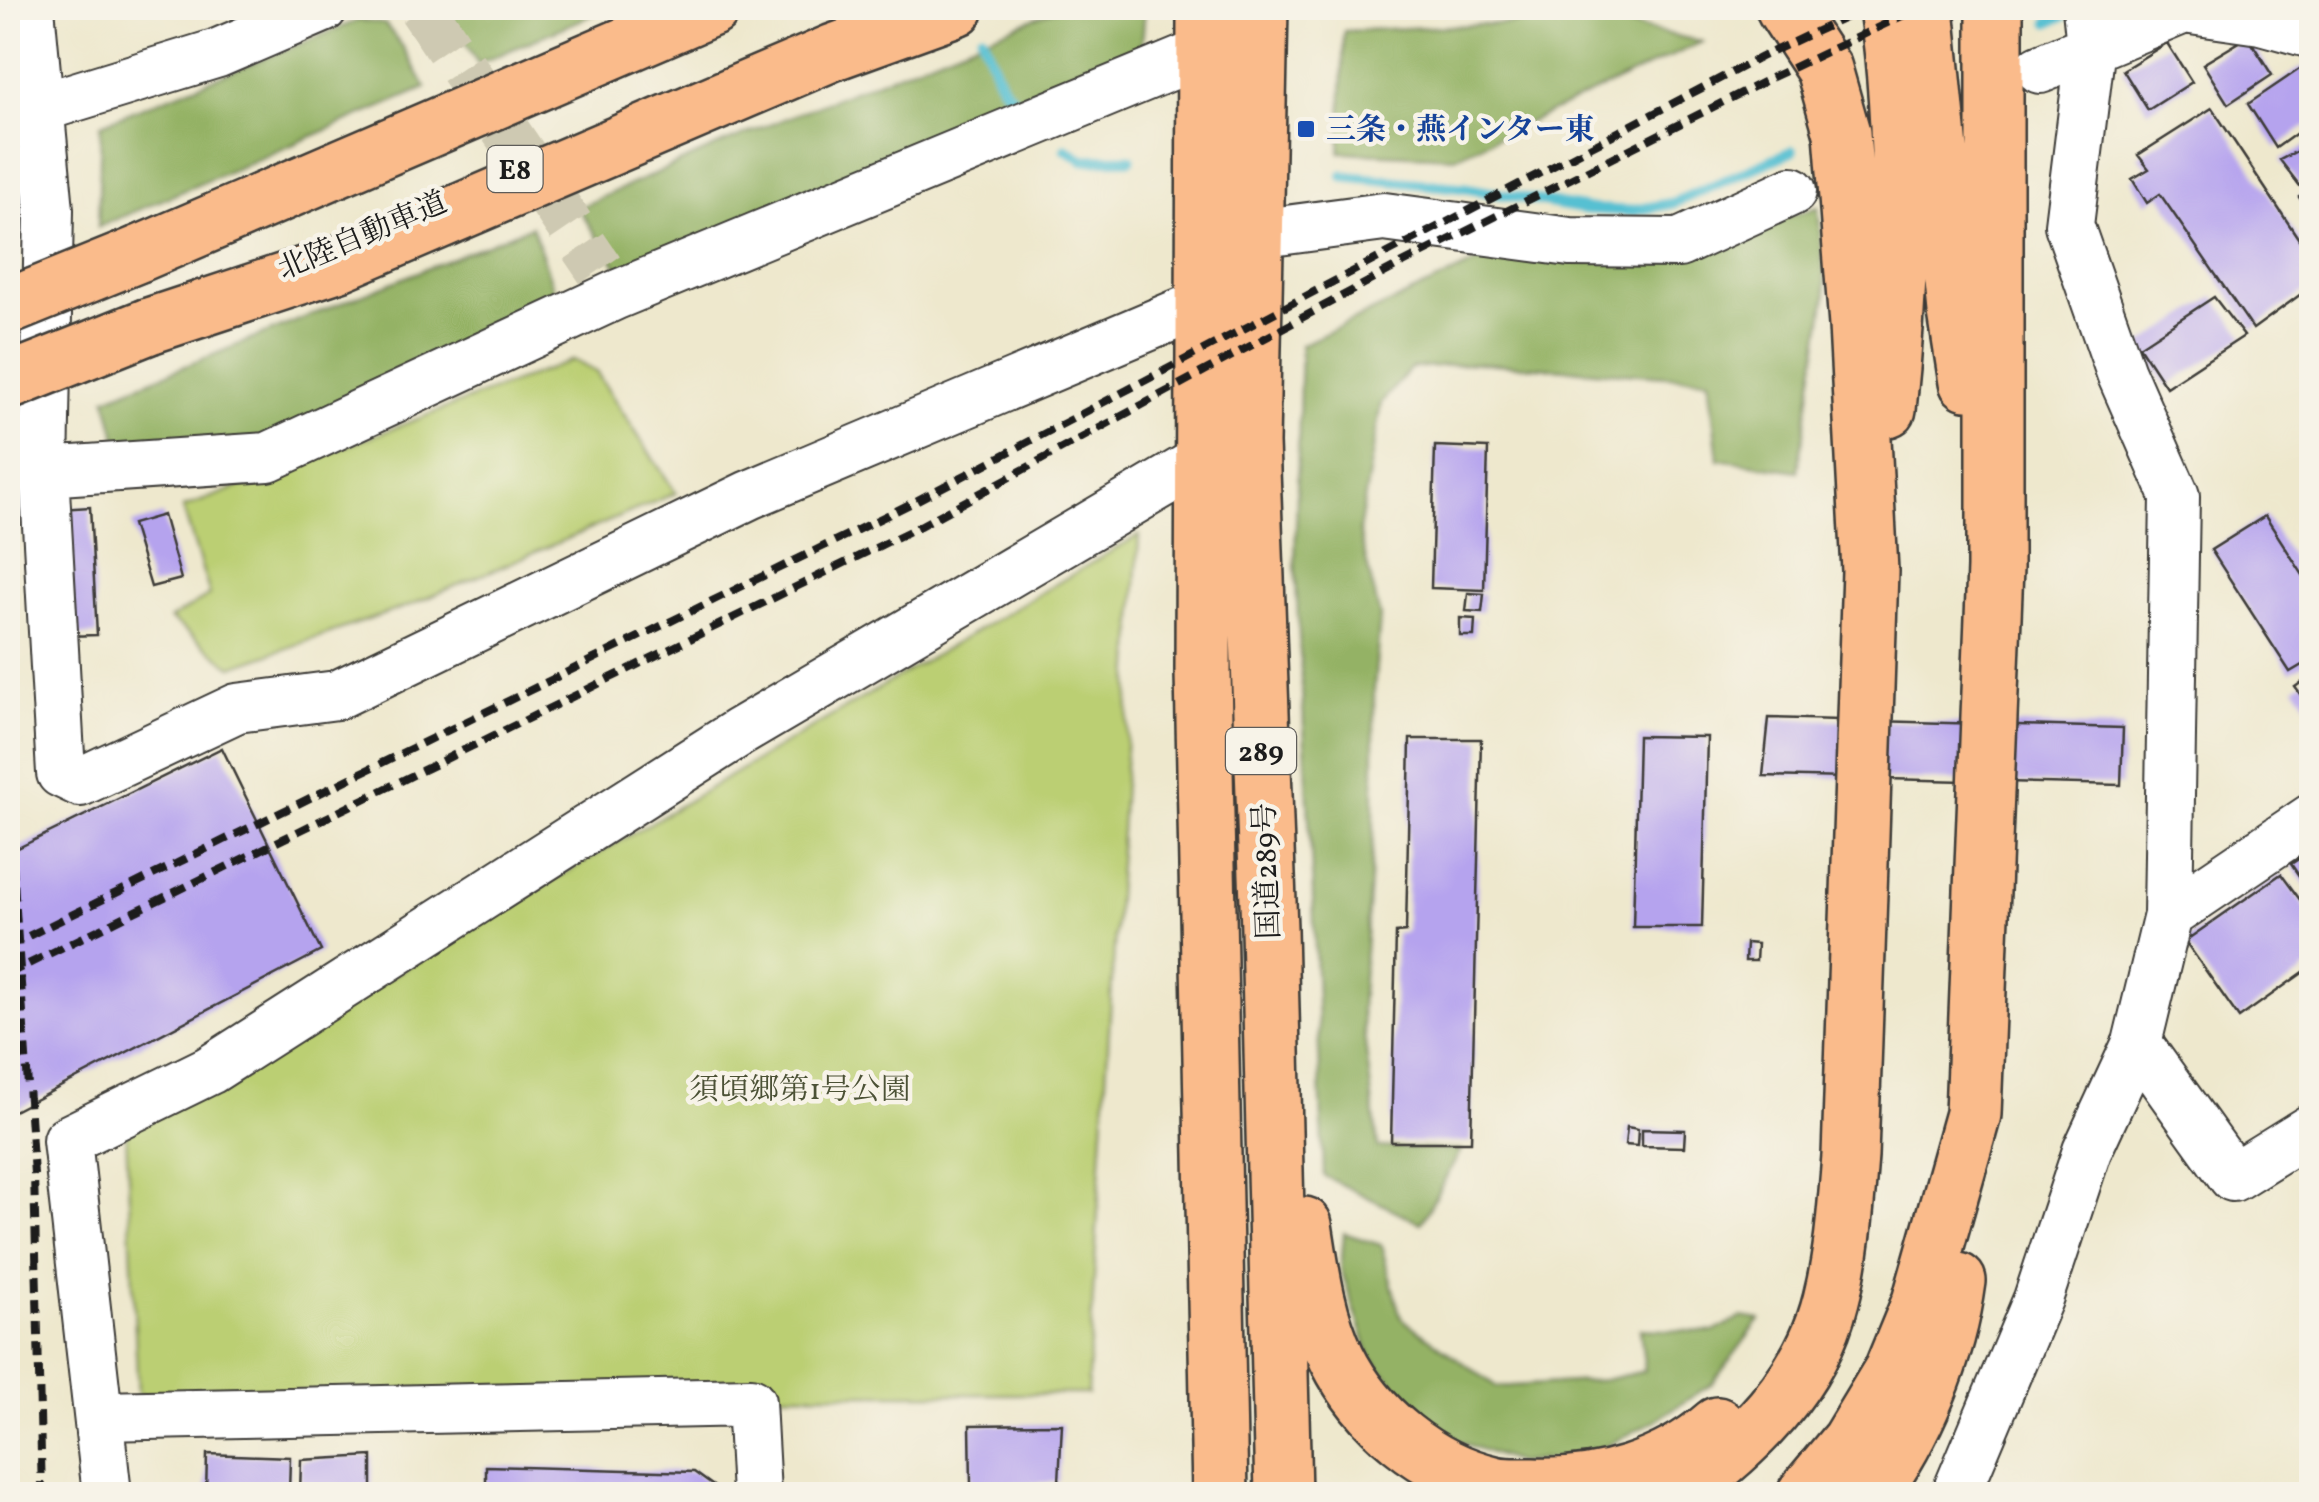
<svg xmlns="http://www.w3.org/2000/svg" width="2319" height="1502" viewBox="0 0 2319 1502" font-family="Vollkorn,'Noto Serif JP',serif">
  <style>
    .green { fill: #bbcf73; stroke: #6c7648; stroke-width: 2.5 }
    .forest { fill: #94b265; stroke: #586740; stroke-width: 2.5 }
    .lines { fill: none; stroke-linecap: round; stroke-linejoin: round }
    .stream { stroke: #56c0d2; stroke-width: 11 }
    .building { fill: #b5a3ee }
    .minor-tunnel { stroke: #cec9b2; stroke-width: 48; stroke-dasharray: 48 24; stroke-linecap: butt }
    .minor-casing { stroke: #3c3b37; stroke-width: 52 }
    .highway-casing { stroke: #3c3b37; stroke-width: 60 }
    .minor { stroke: #fff; stroke-width: 48 }
    .highway { stroke: #fabb8b; stroke-width: 55 }
    .rail { stroke: #1c1c1c; stroke-width: 8; stroke-dasharray: 15 8; stroke-linecap: butt }
    .highway-bridge-casing { stroke: #3c3b37; stroke-width: 60; stroke-linecap: butt }
    .highway-bridge { stroke: #fabb8b; stroke-width: 55 }
    .transit-dot { fill: #1a4fb4; stroke: #f7f3e8; stroke-width: 4 }
    .labels { text-anchor: middle; stroke-width: 9; stroke-linejoin: round; paint-order: stroke }
    .shield { fill: #f7f3e8; stroke: #5e5c59; stroke-width: 2.5 }
    .shield-label { font-size: 28px; font-weight: bold; fill: #1c1c1c }
    .transit-label { font-size: 30px; font-weight: bold; fill: #164399; stroke: #f7f3e8; text-anchor: start }
    .street-label { font-size: 30px; fill: #1c1c1c; stroke: #f7f3e8 }
    .park-label { font-size: 30px; fill: #4c5236; stroke: #f7f3e8 }
  </style>
  <rect width="100%" height="100%" fill="#f7f3e8"/>
  <filter id="ink" filterUnits="userSpaceOnUse"><feTurbulence type="fractalNoise" baseFrequency=".01" numOctaves="2"/><feDisplacementMap in="SourceGraphic" scale="20" xChannelSelector="R" yChannelSelector="G"/><feConvolveMatrix kernelMatrix="1 2 1 2 8 2 1 2 1" color-interpolation-filters="sRGB"/></filter>
  <filter id="wash" filterUnits="userSpaceOnUse"><feTurbulence type="fractalNoise" baseFrequency=".0048" numOctaves="4" result="noise"/><feDisplacementMap in="SourceGraphic" scale="40" xChannelSelector="R" yChannelSelector="G"/><feGaussianBlur stdDeviation="2.25" result="paint"/><feColorMatrix in="noise" values="0 0 0 0 0 0 0 0 0 0 0 0 0 0 0 0 0 1.4 0 .05"/><feComposite in="paint" operator="in"/></filter>
  <g filter="url(#wash)">
    <rect width="100%" height="100%" fill="#eee8cd"/>
    <path class="green" d="M573,360L596,372L676,493L408,606L232,667L170,619L210,595L183,508Z
      M1139,535L1087,1394L138,1395L126,1132Z"/>
    <path class="forest" d="M446,8H608L478,64Z
      M1059,8H1145L1141,55L625,279L578,208L722,144Z
      M1604,19L1702,42L1455,157L1340,152L1344,31Z
      M359,20L385,24L403,47L426,88L98,227L101,124Z
      M1818,207L1826,295L1798,471L1718,459L1709,379L1480,363L1411,368L1381,403L1359,531L1380,617L1374,690V823L1361,1009L1378,1147L1461,1150L1421,1223L1324,1176L1312,874L1295,563L1301,345L1501,251L1790,216Z
      M532,226L556,295L537,321L259,445L125,469L106,398Z
      M1344,1233L1381,1245L1401,1318L1497,1387L1604,1380L1645,1371L1640,1329L1713,1332L1742,1317L1760,1320L1712,1384L1654,1421L1589,1455L1518,1463L1438,1434L1370,1356L1341,1269Z"/>
    <g class="lines">
      <path class="stream" d="M2049,22L2077,9
        M982,36L1001,84L1022,110
        M1066,149L1083,160L1130,159
        M1343,176L1465,188L1585,209L1631,211L1673,203L1792,151"/>
    </g>
    <g id="blocks">
      <path class="building" d="M2248,37L2272,75L2228,104L2203,64Z
        M2167,43L2192,82L2148,110L2123,70Z
        M2304,66L2312,77V122L2276,148L2248,104Z
        M2212,108L2312,259V286L2253,329L2160,194L2147,203L2132,179L2149,169L2138,155Z
        M2312,143V178L2300,186L2280,160Z
        M2312,189V215L2299,197Z
        M2214,297L2244,336L2166,387L2139,346Z
        M1435,446L1488,448L1484,590L1431,588Z
        M90,507L97,635L68,636L60,509Z
        M163,515L181,579L151,587L132,524Z
        M2265,516L2312,589V659L2290,672L2211,550Z
        M1468,593L1484,594L1482,612L1466,611Z
        M1460,618L1475,619L1474,636H1460Z
        M2312,675V711L2295,687Z
        M1769,718L2123,728L2121,785L1763,776Z
        M1638,736L1707,737L1702,927H1633Z
        M1410,739H1481L1471,1142H1391L1396,933L1406,932Z
        M222,748L321,951L8,1114V853Z
        M2312,850V895L2291,864Z
        M2281,874L2312,916V966L2239,1018L2185,941Z
        M1746,943L1757,944L1756,961H1745Z
        M1627,1127L1638,1129L1637,1146L1625,1145Z
        M1642,1129L1685,1130L1684,1147L1642,1146Z
        M1062,1424L1059,1482L971,1485L970,1425Z
        M207,1454L290,1457L289,1494H206Z
        M372,1456V1494H300L301,1460Z
        M486,1466L694,1472L716,1488V1494H486Z"/>
    </g>
  </g>
  <g filter="url(#ink)">
    <use href="#blocks" fill-opacity="0" stroke="#3c3b37" stroke-width="2.5"/>
    <g class="lines">
      <path class="minor-tunnel" d="M422,8L600,270"/>
      <g class="minor-casing">
        <path id="minor" d="M30,8L49,210L44,472L268,457L616,295L1204,52
          M2040,69L2184,9L2261,20L2312,34
          M39,108L218,53L323,8
          M1256,234L1384,217L1570,242L1679,243L1792,191
          M44,472L61,773L80,782L237,708L337,695L749,495L1204,303
          M2168,915L2312,818
          M2137,1043L2233,1177L2312,1128
          M100,1416L751,1402L756,1494
          M107,1494L67,1140L210,1070L738,733L1202,460
          M1956,1494L2038,1299L2087,1151L2137,1043L2168,915L2175,496L2121,373L2069,225L2091,46L2087,8"/>
      </g>
      <g class="highway-casing">
        <path id="highway" d="M1205,8L1203,672L1220,1494
          M1260,8L1251,443L1269,929L1283,1494
          M1887,8C1906,140 1902,276 1888,409
          M1926,8L1956,312L1967,382
          M139,254L712,8
          M149,326L340,263L834,52L956,8
          M1304,1225C1311,1270 1317,1316 1337,1358C1367,1419 1428,1469 1494,1484C1506,1487 1520,1486 1532,1486C1598,1489 1667,1469 1717,1425
          M1678,1494C1746,1445 1810,1385 1831,1300C1843,1253 1846,1204 1850,1156L1870,571L1857,325L1842,133L1824,69L1784,8
          M1805,1494L1849,1441L1892,1370L1920,1302L1973,1114L1995,568V8
          M1871,1494C1915,1434 1948,1356 1958,1281"/>
      </g>
      <use href="#minor" class="minor"/>
      <use href="#highway" class="highway"/>
      <path class="rail" d="M8,793L34,1174L42,1494
        M8,946L912,503L1761,57L1866,8
        M8,974L918,527L1399,265L1771,78L1919,8"/>
      <g class="highway-bridge-casing">
        <path id="highway-bridge" d="M8,307L139,254
          M8,382L149,326"/>
      </g>
      <use href="#highway-bridge" class="highway-bridge"/>
    </g>
  </g>
  <rect class="transit-dot" x="1296" y="119" width="20" height="20" rx="5"/>
  <g class="labels">
    <g class="shield">
      <rect x="487.5" y="146" width="55" height="46" rx="8"/>
      <rect x="1226" y="728" width="70" height="46" rx="8"/>
    </g>
    <g class="shield-label">
      <text x="515" y="179">E8</text>
      <text x="1261" y="761">289</text>
    </g>
    <g class="transit-label">
      <text x="1326" y="139">三条・燕インター東</text>
    </g>
    <g class="street-label">
      <text transform="translate(362 235) rotate(-23)" y="10">北陸自動車道</text>
      <text transform="translate(1266 871) rotate(-92)" y="10">国道289号</text>
    </g>
    <g class="park-label">
      <text x="800" y="1099">須頃郷第1号公園</text>
    </g>
  </g>
  <rect width="2319" height="1502" fill="none" stroke="#f7f3e8" stroke-width="40"/>
</svg>
